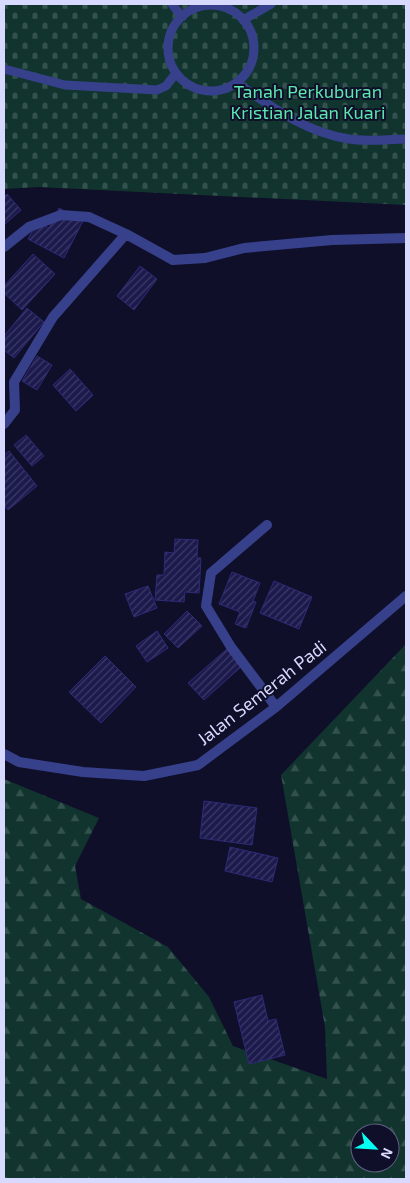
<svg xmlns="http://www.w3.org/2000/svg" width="410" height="1183" viewBox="0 0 410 1183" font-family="'Exo 2',sans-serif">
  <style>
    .forest { fill: url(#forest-firs); fill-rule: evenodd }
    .cemetery { fill: url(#cemetery-stones) }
    .building { fill: url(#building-hatch); stroke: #2e2a79 }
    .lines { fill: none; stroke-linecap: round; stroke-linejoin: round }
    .service { stroke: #37418b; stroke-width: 9 }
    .minor { stroke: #37418b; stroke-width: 10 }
    .labels { text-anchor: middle; stroke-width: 4; stroke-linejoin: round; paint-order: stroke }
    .park-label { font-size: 18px; fill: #5ce7af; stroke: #0f0f2a }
    .street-label { font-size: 18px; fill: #d8d9ff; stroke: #0f0f2a }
  </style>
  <defs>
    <pattern id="forest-firs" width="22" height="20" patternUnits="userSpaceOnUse" patternTransform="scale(1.25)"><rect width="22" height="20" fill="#11342e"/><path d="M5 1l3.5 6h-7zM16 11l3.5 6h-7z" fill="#33514d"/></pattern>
    <pattern id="cemetery-stones" width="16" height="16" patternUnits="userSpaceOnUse" patternTransform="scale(1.25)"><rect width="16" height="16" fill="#11342e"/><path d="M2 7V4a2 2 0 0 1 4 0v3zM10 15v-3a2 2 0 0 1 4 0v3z" fill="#33514d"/></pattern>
    <pattern id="building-hatch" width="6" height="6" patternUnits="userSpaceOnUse" patternTransform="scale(1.25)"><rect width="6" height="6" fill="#1c1a4c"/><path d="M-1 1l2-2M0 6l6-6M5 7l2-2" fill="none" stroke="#3c3b67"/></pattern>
  </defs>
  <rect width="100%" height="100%" fill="#0f0f2a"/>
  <path class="forest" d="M406,644V1179H4V779L99,818L75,866L81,899L168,947L209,997L233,1046L327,1079L325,1027L281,775ZM360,1133H390V1163H360Z"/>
  <path class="cemetery" d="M4,4H406V205L39,187L4,189Z"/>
  <path class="building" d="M7,194L21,210L4,225V197Z
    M59,208L83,221L64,258L28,239L37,222L49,228Z
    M33,254L55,274L22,310L4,293V286Z
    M140,266L157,279L134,310L117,296Z
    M27,308L44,322L14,358L4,350V336Z
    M37,356L52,365L37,390L22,381Z
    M70,369L93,395L76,411L53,385Z
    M26,435L44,456L32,466L14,445Z
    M9,451L37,486L8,510L4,505V455Z
    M175,539L198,540L197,558H201L199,593L185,592L184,602L155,600L157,575H164L165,552L174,553Z
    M232,572L260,583L253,601L256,602L246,628L235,624L240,612L219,604Z
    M274,581L312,597L299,629L260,613Z
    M148,586L157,608L134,617L125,594Z
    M187,611L202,626L178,648L164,634Z
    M157,631L168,648L147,662L136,646Z
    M227,649L242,666L204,700L188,683Z
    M105,656L136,687L101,723L69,692Z
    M204,801L257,808L252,845L200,838Z
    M230,847L278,858L272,882L225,871Z
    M262,995L268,1021L276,1019L285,1055L249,1064L234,1002Z"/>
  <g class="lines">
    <path class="service" d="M172,4L182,17
      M168 48a43 43 0 1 1 86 0a43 43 0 1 1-86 0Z
      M243,20L271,4
      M4,69L65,85L157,90L166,86L176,73
      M237,83C272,107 305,132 349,139C367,142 388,139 406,139"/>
    <path class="minor" d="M4,247L29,227L61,215L89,217L126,234L173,260L205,258L244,248L332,240L406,238
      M4,424L15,410L14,382L53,317L126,234
      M267,525L211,573L206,606L231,647L276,707
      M4,754L19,762L83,772L144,776L198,765L276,707L406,596"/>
  </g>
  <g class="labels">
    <g class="park-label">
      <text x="308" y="98">Tanah Perkuburan<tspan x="308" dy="21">Kristian Jalan Kuari</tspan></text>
    </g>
    <g class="street-label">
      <text transform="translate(262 693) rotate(-38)" y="6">Jalan Semerah Padi</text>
    </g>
  </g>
  <rect width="410" height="1183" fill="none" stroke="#d8d9ff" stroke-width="10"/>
  <g transform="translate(375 1148) rotate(115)"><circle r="24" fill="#0f0f2a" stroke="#5f607f"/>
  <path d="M0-4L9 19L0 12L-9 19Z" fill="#04fff3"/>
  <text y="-8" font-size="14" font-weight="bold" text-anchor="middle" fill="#d8d9ff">N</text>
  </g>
</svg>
